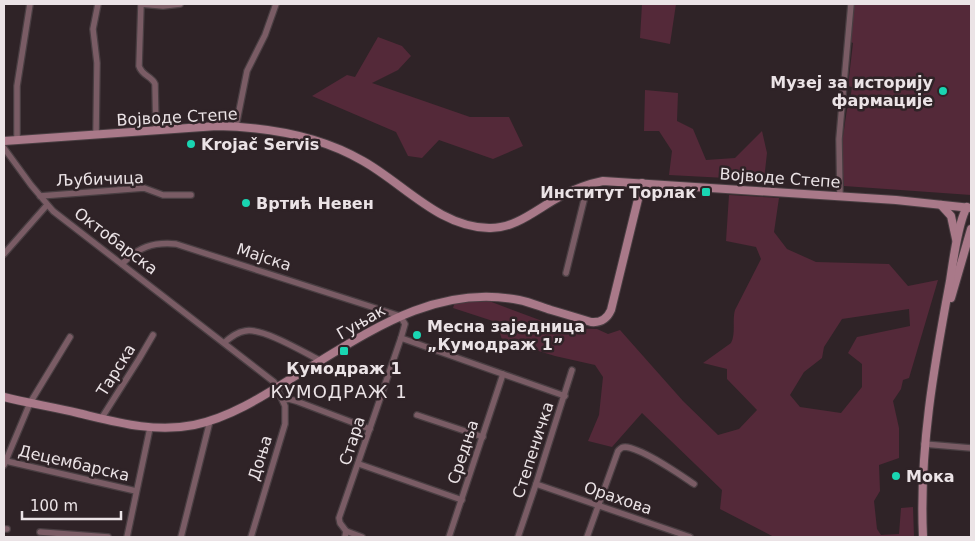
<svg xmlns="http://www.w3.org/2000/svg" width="975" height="541" font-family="'DejaVu Sans',sans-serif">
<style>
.green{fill:#542939;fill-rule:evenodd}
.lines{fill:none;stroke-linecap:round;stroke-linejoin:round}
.street-casing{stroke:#493e42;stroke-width:8}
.secondary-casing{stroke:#493e42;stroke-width:10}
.street{stroke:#7a5c65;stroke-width:5.5}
.secondary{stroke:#a97989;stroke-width:8}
.poi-dot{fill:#19d5b2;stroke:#2f2327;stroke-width:2}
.labels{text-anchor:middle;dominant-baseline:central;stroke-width:5;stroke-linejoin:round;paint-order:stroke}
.poi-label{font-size:16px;font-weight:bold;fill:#ebe3e6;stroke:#2f2327;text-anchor:start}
.street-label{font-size:16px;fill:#ebe3e6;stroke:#2f2327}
.neighbourhood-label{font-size:18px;letter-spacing:1px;fill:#ebe3e6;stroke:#2f2327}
</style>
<rect width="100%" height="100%" fill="#2f2327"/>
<g class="green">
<polygon points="642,4 676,4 670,44 640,38"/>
<polygon points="853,4 971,4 971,195 844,186 841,150 847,109 849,107 852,87 848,86 853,43 849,41"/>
<polygon points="378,37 402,46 411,56 398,70 372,83 470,117 509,117 523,146 493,159 439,140 422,158 408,156 396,132 312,96 347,75 355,77"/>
<polygon points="645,90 678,93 677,121 693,129 706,160 735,158 762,131 767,153 764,180 669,175 672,151 659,131 644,131"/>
<path d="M729 195 779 198 774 232 787 249 816 262 889 264 908 286 938 280 909 378 903 380 901 389 893 401 899 428V458L879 465 880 491 874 501 877 529 881 535 899 534 901 508 913 507 914 537H774L720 509 722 490 642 413 612 447 588 441 599 415 603 377 595 365 555 356 502 340 500 333 502 324 453 308 455 302 489 301 561 328 597 329 608 334 620 330 683 401 718 435 739 429 757 410 727 379V369L703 363 731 343C736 333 732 321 735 310L761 259 756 247 726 241ZM909 309 910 326 857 337 848 353 862 364V387L841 413 800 407 790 395 804 372 822 358 824 347 842 319Z"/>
</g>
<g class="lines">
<defs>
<g id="street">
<path d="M141 4 139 66C142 76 152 76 155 84L156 130"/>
<polyline points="141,4 163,6 180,4"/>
<polyline points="236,126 247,71 265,35 276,4"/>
<polyline points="96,135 97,63 93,29 98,4"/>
<polyline points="17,140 17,86 30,4"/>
<polyline points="4,148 31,185 53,211 274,382 285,406 285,424 251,537"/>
<polyline points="40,196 144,188 163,195 191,195"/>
<polyline points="840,196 839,139 851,4"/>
<polyline points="4,254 47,205"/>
<path d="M122 264C138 247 153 242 176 244L400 316 405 324 401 338 339 518 340 523 346 531 345 537"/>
<polyline points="566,273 588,184"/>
<polyline points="401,338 565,396"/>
<path d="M225 342C231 337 237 332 245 331 262 327 305 353 321 361"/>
<polyline points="284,400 289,399 296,401 370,429"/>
<polyline points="417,415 483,437"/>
<polyline points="101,419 139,359 153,335"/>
<polyline points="924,444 971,448"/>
<polyline points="6,461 136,491"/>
<polyline points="359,464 462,500"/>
<polyline points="4,465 30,403 70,337"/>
<polyline points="536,484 690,537"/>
<polyline points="4,529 7,529"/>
<polyline points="346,531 362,537"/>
<polyline points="40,532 108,537"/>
<polyline points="127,537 150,428"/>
<polyline points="181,537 210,421"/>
<polyline points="449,537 503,374"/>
<polyline points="518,537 536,484 572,370"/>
<path d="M587 537 618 451C621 448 621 447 625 447 642 448 679 474 694 484"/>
</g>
<g id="secondary">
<path d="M4 141 217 126C266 127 320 136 363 161 404 184 439 227 489 228 516 229 538 208 561 196 575 189 588 184 603 181L896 200 971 208"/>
<polyline points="941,205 951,216 956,239"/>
<polyline points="951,298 971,229"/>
<path d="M4 397C28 403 53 407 78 413 116 422 154 433 194 425 229 418 262 397 292 378 363 336 432 283 519 300 530 302 541 307 551 310 565 314 578 318 591 322 601 323 607 319 611 310L642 183"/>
<path d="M923 537C919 450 934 366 950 281 953 262 958 222 967 207"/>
</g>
</defs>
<use href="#street" class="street-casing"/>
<use href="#secondary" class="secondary-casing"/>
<use href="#street" class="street"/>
<use href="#secondary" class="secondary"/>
</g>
<g class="poi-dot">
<circle cx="943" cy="91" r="5"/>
<circle cx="191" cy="144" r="5"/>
<rect x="701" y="187" width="10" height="10" rx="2.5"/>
<circle cx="246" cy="203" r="5"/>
<circle cx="417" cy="335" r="5"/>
<rect x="339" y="346" width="10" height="10" rx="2.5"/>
<circle cx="896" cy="476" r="5"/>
</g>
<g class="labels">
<g class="poi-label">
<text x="933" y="82" text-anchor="end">Музеј за историју<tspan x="933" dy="18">фармације</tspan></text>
<text x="201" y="144">Krojač Servis</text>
<text x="696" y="192" text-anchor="end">Институт Торлак</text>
<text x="256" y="203">Вртић Невен</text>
<text x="427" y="326">Месна заједница<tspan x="427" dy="18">„Кумодраж 1”</tspan></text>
<text x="344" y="368" text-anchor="middle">Кумодраж 1</text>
<text x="906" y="476">Мока</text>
</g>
<g class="street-label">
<text transform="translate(177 117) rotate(-3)">Војводе Степе</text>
<text transform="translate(780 178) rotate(4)">Војводе Степе</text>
<text transform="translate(100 179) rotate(-2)">Љубичица</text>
<text transform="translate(116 241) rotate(37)">Октобарска</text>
<text transform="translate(264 257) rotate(18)">Мајска</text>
<text transform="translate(361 322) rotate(-30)">Гуњак</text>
<text transform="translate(116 370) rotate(-58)">Тарска</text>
<text transform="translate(352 441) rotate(-72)">Стара</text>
<text transform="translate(533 450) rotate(-72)">Степеничка</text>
<text transform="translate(463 452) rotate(-72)">Средња</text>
<text transform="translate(260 458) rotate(-73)">Доња</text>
<text transform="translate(74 463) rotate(13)">Децембарска</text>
<text transform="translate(618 498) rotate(19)">Орахова</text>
</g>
<g class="neighbourhood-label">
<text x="339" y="391">КУМОДРАЖ 1</text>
</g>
</g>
<rect width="975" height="541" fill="none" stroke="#ebe3e6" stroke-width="10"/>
<path d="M22 511v8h99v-8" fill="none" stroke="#ebe3e6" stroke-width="2.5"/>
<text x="30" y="511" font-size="15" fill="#ebe3e6" stroke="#2f2327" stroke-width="4" paint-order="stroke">100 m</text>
</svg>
